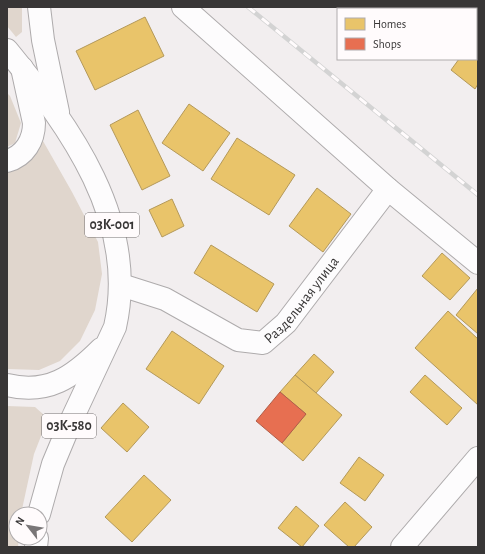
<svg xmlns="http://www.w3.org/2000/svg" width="485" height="554" font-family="'Alegreya Sans',sans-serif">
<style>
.green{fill:#e0d6cd}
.homes{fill:#e9c46a;stroke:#b4995a}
.shops{fill:#e76f51;stroke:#b25e49}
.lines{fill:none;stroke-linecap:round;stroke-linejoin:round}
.minor-casing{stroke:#aeabac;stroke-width:24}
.major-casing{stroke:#aeabac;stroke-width:24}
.minor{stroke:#fdfcfd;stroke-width:22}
.major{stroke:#fdfcfd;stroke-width:22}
.rail-casing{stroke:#d3d3d3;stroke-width:4.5}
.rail{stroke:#fffbfc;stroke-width:3;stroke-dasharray:9;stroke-linecap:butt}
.labels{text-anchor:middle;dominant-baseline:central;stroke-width:4;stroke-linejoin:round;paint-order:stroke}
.shield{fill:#fffbfc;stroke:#747171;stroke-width:1}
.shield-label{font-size:14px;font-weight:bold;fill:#383636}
.street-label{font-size:15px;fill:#383636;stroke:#fffbfc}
</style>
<rect width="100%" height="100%" fill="#f2eeef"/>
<g class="green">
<polygon points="7,7 22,7 22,32 16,37 7,26"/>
<polygon points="7,93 10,96 21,123 15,143 7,147"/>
<polygon points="43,141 72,192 98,242 102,274 95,310 80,341 60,361 39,370 7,369 7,169 25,159"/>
<polygon points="7,406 35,407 44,415 45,426 34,454 21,514 16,514 16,538 19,538 18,547 7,547"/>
</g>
<g class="homes">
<polygon points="145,17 164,56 95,90 76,51"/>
<polygon points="476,47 478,49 478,84 475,89 451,70 459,59 476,59"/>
<polygon points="189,104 230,133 203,171 162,143"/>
<polygon points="138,110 170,176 142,190 110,125"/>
<polygon points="237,138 295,175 269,215 211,179"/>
<polygon points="317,188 351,214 323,252 289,226"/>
<polygon points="172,199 184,226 162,237 149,210"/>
<polygon points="211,245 274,284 257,312 194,273"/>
<polygon points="442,253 470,278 450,300 422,276"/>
<polygon points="478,288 478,334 456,315"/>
<polygon points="448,311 478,339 478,405 415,348"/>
<polygon points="172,331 224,366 199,404 146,369"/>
<polygon points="314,354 334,372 316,393 295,375"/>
<polygon points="295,375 342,415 303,461 282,443 306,414 280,392"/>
<polygon points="425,375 462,408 447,425 410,392"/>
<polygon points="123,403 149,427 127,452 101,428"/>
<polygon points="359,457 384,475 365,501 340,483"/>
<polygon points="144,475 171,500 132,542 105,517"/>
<polygon points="345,502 372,527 354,547 349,547 324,525"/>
<polygon points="296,506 319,526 302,547 278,528"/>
</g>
<polygon class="shops" points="280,392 306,414 282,443 256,421"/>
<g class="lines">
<defs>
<g id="minor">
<polyline points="183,7 388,189 478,263"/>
<path d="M7 161C25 156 34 140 34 123L22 68"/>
<path id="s1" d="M121 285 165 299 238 340 263 343 286 323 388 189"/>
<polyline points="402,547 478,458"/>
</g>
<g id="major">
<polyline points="39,7 43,40 58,112"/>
<path d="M7 50C70 127 139 221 115 327L71 421 53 464 39 514"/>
<path d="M7 385C48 395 73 377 101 349"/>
<polyline points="36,547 37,538"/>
</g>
</defs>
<use href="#minor" class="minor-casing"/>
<use href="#major" class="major-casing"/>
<use href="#minor" class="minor"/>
<use href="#major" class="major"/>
<defs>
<polyline id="rail" points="248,7 478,195"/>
</defs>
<use href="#rail" class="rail-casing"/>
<use href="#rail" class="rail"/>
</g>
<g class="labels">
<g class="shield">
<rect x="85" y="213" width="54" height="24" rx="3"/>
<rect x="42" y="414" width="54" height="24" rx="3"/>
</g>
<g class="shield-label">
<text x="112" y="225">03К-001</text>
<text x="69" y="426">03К-580</text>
</g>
<g class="street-label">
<text stroke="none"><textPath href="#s1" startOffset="213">Раздельная улица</textPath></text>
</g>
</g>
<rect width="485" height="554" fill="none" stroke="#383636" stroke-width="16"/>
<rect x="337" y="8" width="140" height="52" fill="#fffbfc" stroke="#afacad"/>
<rect x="345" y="18" width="20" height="12" fill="#e9c46a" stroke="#afacad"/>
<text x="373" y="28" font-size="12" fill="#383636">Homes</text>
<rect x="345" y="38" width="20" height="12" fill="#e76f51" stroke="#afacad"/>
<text x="373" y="48" font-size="12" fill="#383636">Shops</text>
<g transform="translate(28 526) rotate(301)"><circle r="19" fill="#fffbfc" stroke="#afacad"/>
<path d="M0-3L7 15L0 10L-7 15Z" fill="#797677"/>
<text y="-6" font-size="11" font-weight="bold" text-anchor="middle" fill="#383636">N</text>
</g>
</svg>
